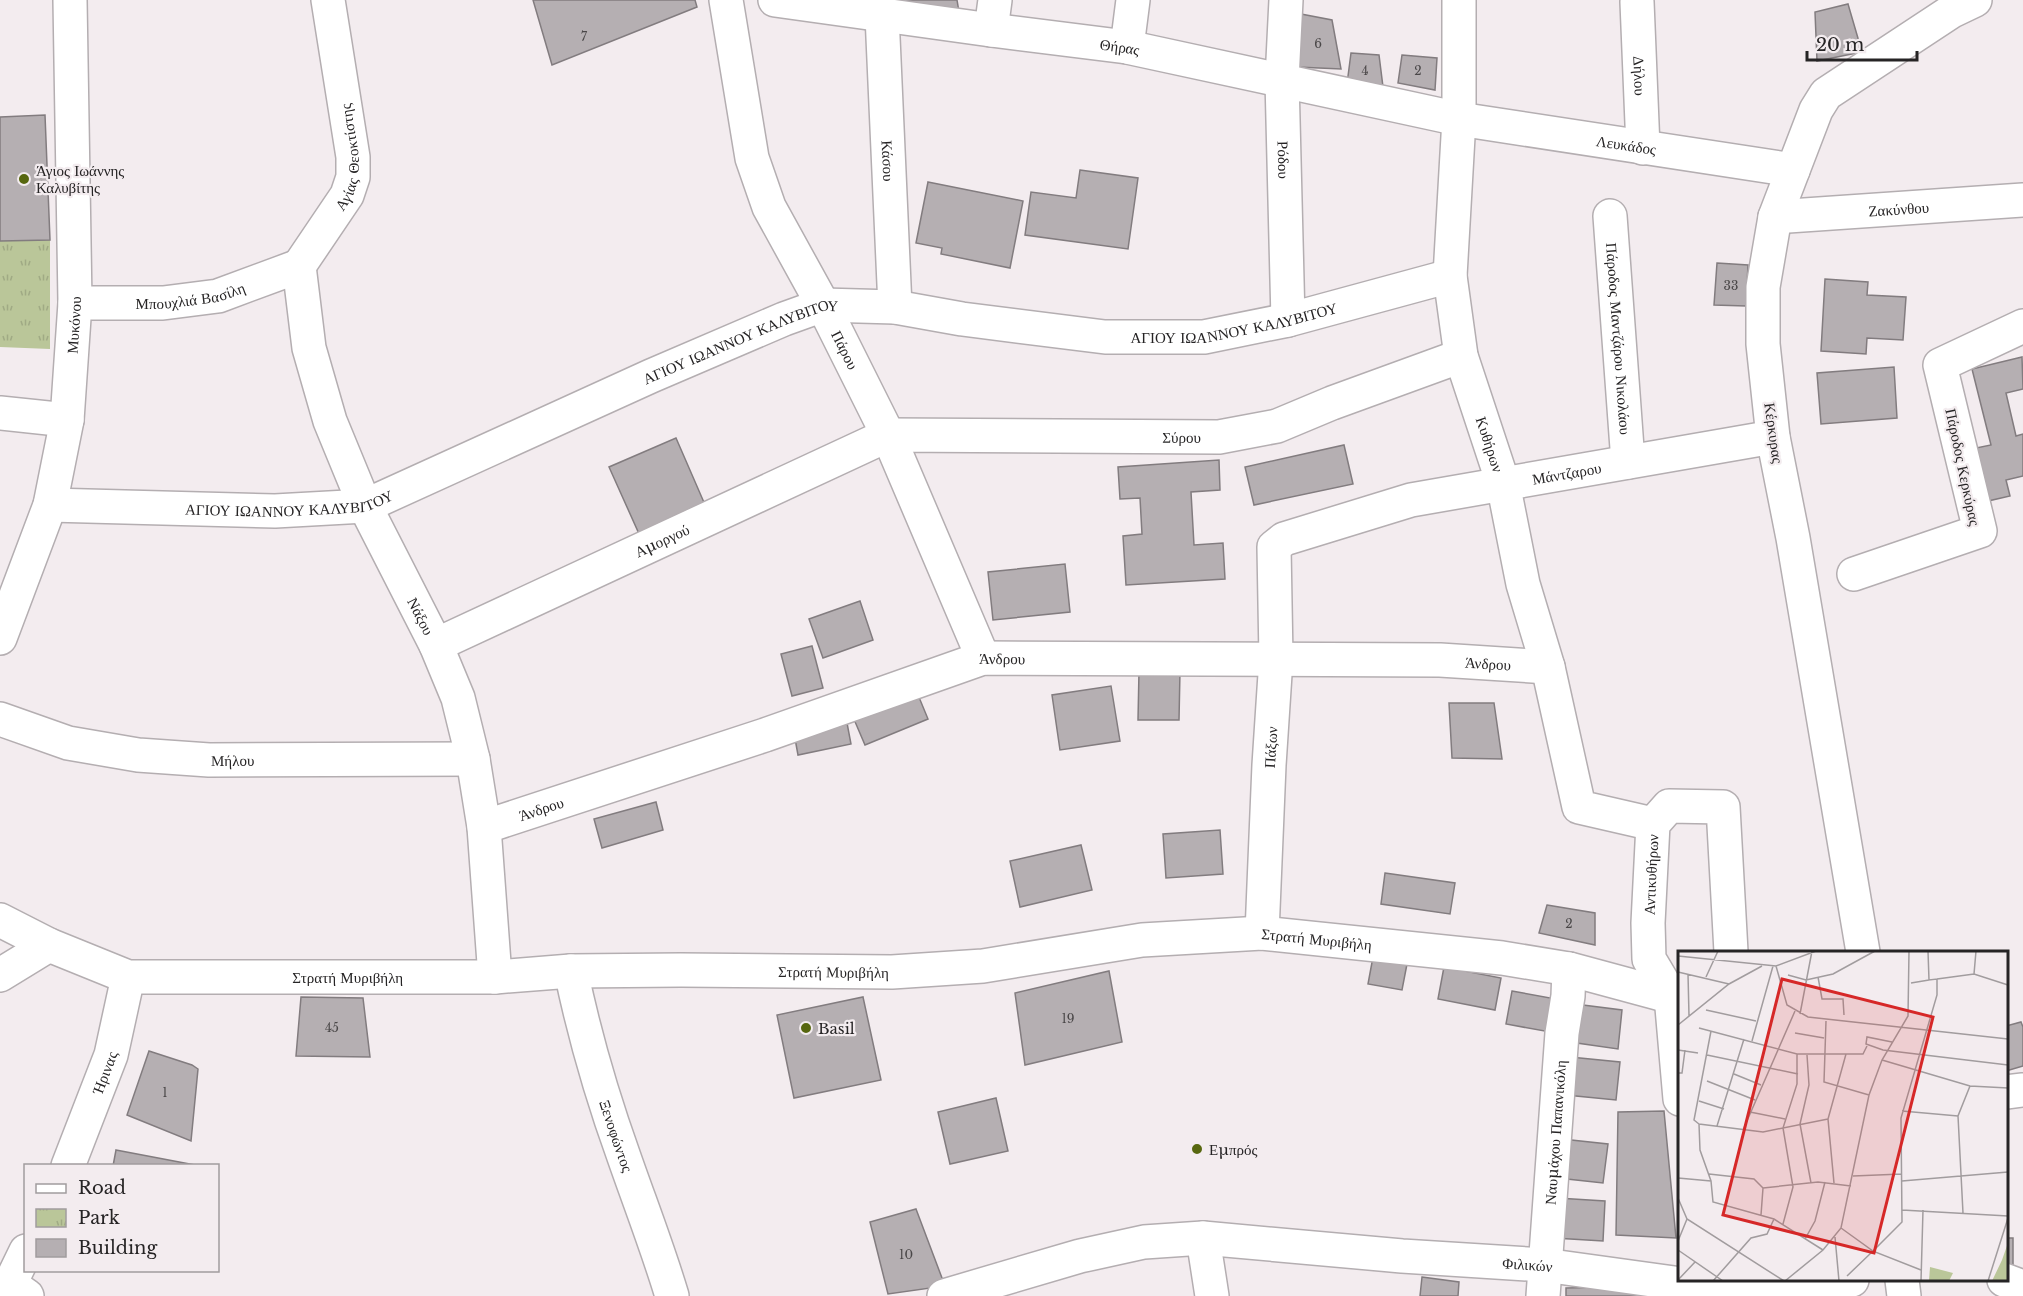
<svg xmlns="http://www.w3.org/2000/svg" width="2023" height="1296" font-family="'Libre Baskerville',serif">
<style>
.park{fill:url(#park-tufts)}
.building{fill:#b5afb2;stroke:#827c7f;stroke-width:1.5}
.lines{fill:none;stroke-linecap:round;stroke-linejoin:round}
.minor-casing{stroke:#b4aeb1;stroke-width:36}
.secondary-casing{stroke:#b4aeb1;stroke-width:36}
.minor{stroke:#fff;stroke-width:33}
.secondary{stroke:#fff;stroke-width:33}
.poi-dot{fill:#57670f;stroke:#f3ecef;stroke-width:2}
.labels{text-anchor:middle;dominant-baseline:central;stroke-width:4.5;stroke-linejoin:round;paint-order:stroke}
.number-label{font-size:12px;fill:#4a4748}
.street-label{font-size:15px;fill:#262425;stroke:#f3ecef}
.poi-label{font-size:15px;fill:#262425;stroke:#f3ecef;text-anchor:start}
.inset-road{fill:none;stroke:#a19c9e;stroke-width:1.5}
.view{fill:#d62828;fill-opacity:0.15;stroke:#d62828;stroke-width:3}
.inset-edge{fill:none;stroke:#262425;stroke-width:3}
</style>
<defs>
<pattern id="park-tufts" width="24" height="20" patternUnits="userSpaceOnUse" patternTransform="scale(1.5)"><rect width="24" height="20" fill="#bac699"/><path d="M3 7l-1-3M5 7V3M7 7l1-3M15 17l-1-3M17 17v-4M19 17l1-3" fill="none" stroke="#a0aa84"/></pattern>
</defs>
<rect width="100%" height="100%" fill="#f3ecef"/>
<polygon class="park" points="50,240 50,349 0,347 0,241"/>
<g class="building">
<polygon points="533,0 695,0 697,7 552,65"/>
<polygon points="894,0 957,0 959,12"/>
<polygon points="1848,4 1862,52 1817,61 1815,12"/>
<polygon points="1301,14 1332,20 1341,69 1297,67"/>
<polygon points="1351,53 1379,55 1383,87 1347,84"/>
<polygon points="1402,55 1437,58 1435,90 1398,83"/>
<polygon points="45,115 50,240 0,241 0,117"/>
<polygon points="1080,170 1138,178 1128,249 1025,235 1031,192 1076,198"/>
<polygon points="928,182 1023,201 1010,268 941,254 942,248 916,243"/>
<polygon points="1717,263 1748,265 1746,306 1714,305"/>
<polygon points="1825,279 1868,282 1867,295 1906,297 1903,340 1867,338 1866,354 1821,351"/>
<polygon points="2022,357 2023,389 2006,393 2016,436 2023,434 2023,476 2006,480 2010,496 1988,501 1976,448 1991,445 1972,369"/>
<polygon points="1894,367 1897,418 1821,424 1817,373"/>
<polygon points="676,438 706,507 640,536 609,467"/>
<polygon points="1344,445 1353,484 1254,505 1245,467"/>
<polygon points="1219,460 1220,490 1191,492 1194,545 1223,543 1225,579 1126,585 1123,536 1142,534 1140,498 1120,499 1118,467"/>
<polygon points="1065,564 1070,612 993,620 988,572"/>
<polygon points="860,601 873,640 823,658 809,619"/>
<polygon points="812,646 823,688 792,696 781,654"/>
<polygon points="1139,671 1180,671 1179,720 1138,720"/>
<polygon points="1111,686 1120,741 1060,750 1052,695"/>
<polygon points="916,690 928,719 865,745 853,717"/>
<polygon points="1449,703 1494,703 1502,759 1452,758"/>
<polygon points="847,723 851,744 798,755 794,733"/>
<polygon points="656,802 663,830 602,848 594,819"/>
<polygon points="1220,830 1223,874 1166,878 1163,834"/>
<polygon points="1081,845 1092,890 1020,907 1010,861"/>
<polygon points="1385,873 1455,883 1450,914 1381,904"/>
<polygon points="1547,905 1595,913 1595,945 1539,933"/>
<polygon points="1373,957 1407,964 1402,990 1368,984"/>
<polygon points="1444,967 1501,978 1495,1010 1438,999"/>
<polygon points="1109,971 1122,1042 1025,1065 1015,993"/>
<polygon points="1512,991 1556,999 1550,1032 1506,1024"/>
<polygon points="301,997 363,998 370,1057 296,1056"/>
<polygon points="863,997 881,1080 794,1098 777,1015"/>
<polygon points="1575,1004 1622,1010 1618,1049 1570,1042"/>
<polygon points="2021,1022 2023,1027 2023,1066 2006,1071 2006,1026"/>
<polygon points="149,1051 192,1065 198,1069 191,1141 127,1115"/>
<polygon points="1570,1057 1620,1062 1616,1100 1566,1095"/>
<polygon points="996,1098 1008,1151 950,1164 938,1112"/>
<polygon points="1664,1111 1676,1238 1616,1235 1618,1112"/>
<polygon points="1562,1139 1608,1144 1603,1183 1558,1178"/>
<polygon points="116,1150 195,1165 113,1166"/>
<polygon points="1557,1198 1605,1201 1603,1241 1554,1238"/>
<polygon points="916,1209 945,1286 888,1294 870,1222"/>
<rect x="2006" y="1238" width="7" height="27"/>
<polygon points="1422,1277 1459,1282 1458,1296 1420,1296"/>
<polygon points="1666,1286 1667,1296 1566,1296 1566,1288"/>
</g>
<g class="lines">
<defs>
<g id="minor">
<path id="s1" d="M726 0 752 158 769 207 823 305 888 435 983 658"/>
<path id="s2" d="M775 0 991 30 1127 47 1459 119 1793 170"/>
<path id="s3" d="M1286 0 1282 80 1288 320"/>
<path id="s4" d="M1459 0V119L1450 276 1461 356 1503 483 1523 584 1548 667 1579 807 1653 824"/>
<path id="s5" d="M1637 2 1643 148"/>
<path id="s6" d="M882 15 895 307"/>
<polyline points="991,30 995,0"/>
<polyline points="1127,47 1133,0"/>
<path id="s7" d="M1610 216 1628 462"/>
<path id="s8" d="M1775 217 2023 200"/>
<path id="s9" d="M299 266 309 348 330 421 365 506 436 645 458 698 473 759 484 827 495 977"/>
<path id="s10" d="M299 266 347 195 353 177V157L328 0"/>
<path id="s11" d="M75 303H163L218 296 299 266"/>
<polyline points="0,413 67,420"/>
<path id="s12" d="M50 505 275 511 365 506 651 376 784 319 823 305 895 307 962 319 1105 337H1204L1288 320 1450 276"/>
<polyline points="1854,574 1980,531 1940,365 2023,326"/>
<path id="s13" d="M0 638 50 505 67 420 75 303 70 0"/>
<path id="s14" d="M436 645 888 435 1219 437 1277 426 1332 403 1461 356"/>
<path id="s15" d="M0 719 68 743 138 755 209 760 473 759"/>
<path id="s16" d="M484 827 765 735 983 658 1440 660 1548 667"/>
<path id="s17" d="M1262 933 1269 765 1276 659 1274 547 1284 539 1411 500 1773 437"/>
<polyline points="1863,952 1793,538 1773,437 1763,344 1763,287 1775,217 1816,110 1826,94 1952,11 1975,0"/>
<path id="s18" d="M571 971C584 1034 602 1096 624 1157 640 1203 658 1249 672 1296"/>
<polyline points="0,975 49,945"/>
<path id="s19" d="M1680 1099 1671 996 1649 959 1648 923 1653 824 1669 806 1723 807 1731 952"/>
<polyline points="1203,1238 1212,1296"/>
<polyline points="1902,1280 1904,1296"/>
<path id="s20" d="M1543 1296 1562 1033 1568 996 1569 969"/>
</g>
<g id="secondary">
<path id="s21" d="M0 920 49 945 128 977H495L571 971 681 970 892 972 983 966 1142 940 1262 933 1502 958 1569 969 1680 999"/>
<polyline points="2006,1092 2023,1090"/>
<path id="s22" d="M68 1166 111 1055 128 977"/>
<polyline points="26,1251 10,1284 27,1296"/>
<polyline points="2004,1280 2023,1287"/>
<path id="s23" d="M944 1296 1080 1256 1144 1242 1203 1238 1402 1256 1544 1265 1696 1286 1852 1280"/>
</g>
</defs>
<use href="#minor" class="minor-casing"/>
<use href="#secondary" class="secondary-casing"/>
<use href="#minor" class="minor"/>
<use href="#secondary" class="secondary"/>
</g>
<g class="poi-dot">
<circle cx="24" cy="179" r="6"/>
<circle cx="806" cy="1028" r="6"/>
<circle cx="1197" cy="1149" r="6"/>
</g>
<g class="labels">
<g class="number-label">
<text x="584" y="36">7</text>
<text x="1318" y="43">6</text>
<text x="1365" y="70">4</text>
<text x="1418" y="70">2</text>
<text x="1731" y="285">33</text>
<text x="1569" y="923">2</text>
<text x="1068" y="1018">19</text>
<text x="332" y="1027">45</text>
<text x="165" y="1092">1</text>
<text x="906" y="1254">10</text>
</g>
<g class="street-label">
<text stroke="none"><textPath href="#s2" startOffset="348">Θήρας</textPath></text>
<text stroke="none"><textPath href="#s5" startOffset="74">Δήλου</textPath></text>
<text stroke="none"><textPath href="#s2" startOffset="864">Λευκάδος</textPath></text>
<text stroke="none"><textPath href="#s10" startOffset="124">Αγίας Θεοκτίστης</textPath></text>
<text stroke="none"><textPath href="#s3" startOffset="160">Ρόδου</textPath></text>
<text stroke="none"><textPath href="#s6" startOffset="146">Κάσου</textPath></text>
<text stroke="none"><textPath href="#s8" startOffset="124">Ζακύνθου</textPath></text>
<text stroke="none"><textPath href="#s11" startOffset="116">Μπουχλιά Βασίλη</textPath></text>
<text stroke="none"><textPath href="#s12" startOffset="1230">ΑΓΙΟΥ ΙΩΑΝΝΟΥ ΚΑΛΥΒΙΤΟΥ</textPath></text>
<text stroke="none"><textPath href="#s13" startOffset="324">Μυκόνου</textPath></text>
<text stroke="none"><textPath href="#s7" startOffset="123">Πάροδος Μαντζάρου Νικολάου</textPath></text>
<text stroke="none"><textPath href="#s12" startOffset="726">ΑΓΙΟΥ ΙΩΑΝΝΟΥ ΚΑΛΥΒΙΤΟΥ</textPath></text>
<text stroke="none"><textPath href="#s1" startOffset="374">Πάρου</textPath></text>
<text transform="translate(1774 433) rotate(82)">Κέρκυρας</text>
<text stroke="none"><textPath href="#s14" startOffset="792">Σύρου</textPath></text>
<text stroke="none"><textPath href="#s4" startOffset="450">Κυθήρων</textPath></text>
<text transform="translate(1963 467) rotate(78)">Πάροδος Κερκύρας</text>
<text stroke="none"><textPath href="#s17" startOffset="690">Μάντζαρου</textPath></text>
<text stroke="none"><textPath href="#s12" startOffset="240">ΑΓΙΟΥ ΙΩΑΝΝΟΥ ΚΑΛΥΒΙΤΟΥ</textPath></text>
<text stroke="none"><textPath href="#s14" startOffset="249">Αμοργού</textPath></text>
<text stroke="none"><textPath href="#s9" startOffset="374">Νάξου</textPath></text>
<text stroke="none"><textPath href="#s16" startOffset="546">Άνδρου</textPath></text>
<text stroke="none"><textPath href="#s16" startOffset="1032">Άνδρου</textPath></text>
<text stroke="none"><textPath href="#s17" startOffset="186">Πάξων</textPath></text>
<text stroke="none"><textPath href="#s15" startOffset="238">Μήλου</textPath></text>
<text stroke="none"><textPath href="#s16" startOffset="60">Άνδρου</textPath></text>
<text stroke="none"><textPath href="#s19" startOffset="231">Αντικυθήρων</textPath></text>
<text stroke="none"><textPath href="#s21" startOffset="1332">Στρατή Μυριβήλη</textPath></text>
<text stroke="none"><textPath href="#s21" startOffset="846">Στρατή Μυριβήλη</textPath></text>
<text stroke="none"><textPath href="#s21" startOffset="360">Στρατή Μυριβήλη</textPath></text>
<text stroke="none"><textPath href="#s22" startOffset="100">Ήρινας</textPath></text>
<text stroke="none"><textPath href="#s20" startOffset="164">Ναυμάχου Παπανικόλη</textPath></text>
<text stroke="none"><textPath href="#s18" startOffset="171">Ξενοφώντος</textPath></text>
<text stroke="none"><textPath href="#s23" startOffset="592">Φιλικών</textPath></text>
</g>
<g class="poi-label">
<text x="36" y="170">Άγιος Ιωάννης<tspan x="36" dy="17">Καλυβίτης</tspan></text>
<text x="818" y="1028">Basil</text>
<text x="1209" y="1149">Εμπρός</text>
</g>
</g>
<g transform="translate(1678 951)">
<rect width="330" height="330" fill="#f3ecef"/>
<path d="M252 316 275 322 271 330H251Z" fill="#bac699"/>
<path d="M330 292V330H314L324 309Z" fill="#bac699"/>
<path class="inset-road" d="M0 5 98 15 138 0M98 15 109 54 130 66 330 88M0 21 51 33M10 23 11 65M296 23 298 0M110 24 128 29 155 23 197 0M28 26 40 0M140 26 144 48H165L166 64M259 28 296 23 330 34M233 32 251 29M28 59 78 70M122 63 134 0M148 70 146 131 191 144M0 74 51 33 84 15M21 77 119 103H185L189 95M33 80 16 169 21 173 22 199 33 230 35 251 96 268 145 299M117 82 146 87M74 90 95 15M214 91 189 86 188 93 205 99 330 114M0 99 20 102M29 104 120 123M129 104 131 134 122 173 133 232M204 109 292 135 330 137M0 122H4L7 99M56 123 83 134M29 130 77 149M21 150 46 158M224 160 280 165M72 161 107 168M21 173 85 181 150 168M39 175 66 88M65 179 117 60M31 223 76 228 85 237M175 225 224 223M0 227 33 230M224 230 330 221M156 232 150 168 168 103M85 237 140 231 173 235M0 247 9 268 106 330M224 259 330 265M285 262 280 165 292 135M83 264 85 237M105 273 115 236 105 177 119 133V103M163 277 195 300 224 271 223 167 259 44V28L251 29 250 0M157 286 161 330M127 288 137 270 147 231M0 290 9 268M0 299 45 330M169 325 195 300 243 319M0 329 17 311M35 330 73 287 89 283 96 268M107 330 145 299 163 277 191 144 204 109 230 65 231 0M243 330 245 259M310 330 330 267"/>
<path class="view" d="M104 28 255 66 196 302 45 264Z"/>
<rect width="330" height="330" class="inset-edge"/>
</g>
<rect x="24" y="1164" width="195" height="108" fill="#f3ecef" stroke="#a19c9e" stroke-width="1.5"/>
<rect x="36" y="1184" width="30" height="9" fill="#ffffff" stroke="#a19c9e" stroke-width="1.5"/>
<text x="78" y="1194" font-size="18" fill="#262425">Road</text>
<rect x="36" y="1209" width="30" height="18" fill="url(#park-tufts)" stroke="#a19c9e" stroke-width="1.5"/>
<text x="78" y="1224" font-size="18" fill="#262425">Park</text>
<rect x="36" y="1239" width="30" height="18" fill="#b5afb2" stroke="#a19c9e" stroke-width="1.5"/>
<text x="78" y="1254" font-size="18" fill="#262425">Building</text>
<path d="M1807 51v9h110v-9" fill="none" stroke="#262425" stroke-width="3"/>
<text x="1816" y="51" font-size="18" fill="#262425" stroke="#f3ecef" stroke-width="4.5" paint-order="stroke">20 m</text>
</svg>
